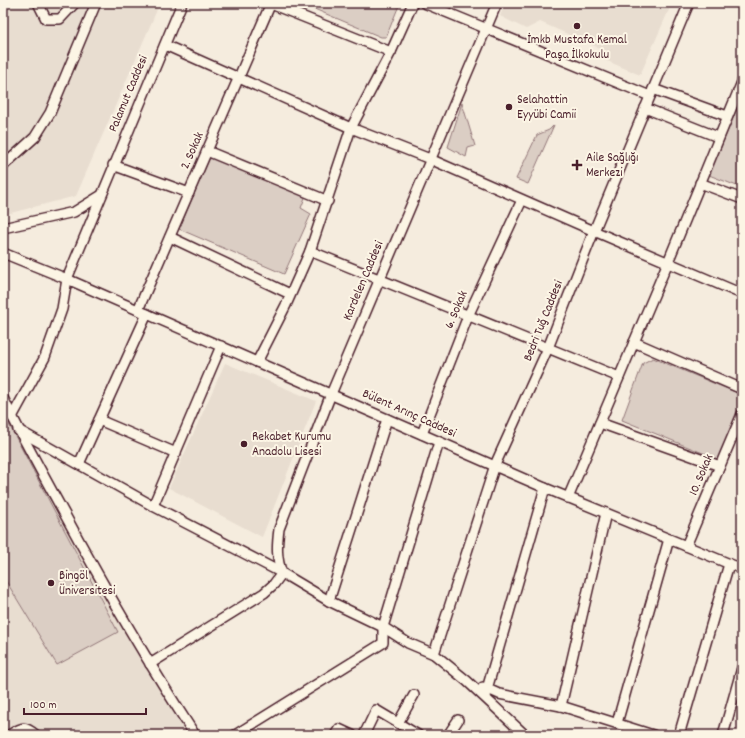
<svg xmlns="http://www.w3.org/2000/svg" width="745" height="738" font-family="Dekko,sans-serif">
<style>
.built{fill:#e8ddd0}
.green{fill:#dbcec4;stroke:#927678}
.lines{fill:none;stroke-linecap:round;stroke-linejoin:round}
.minor-casing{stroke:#4a1f2b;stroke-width:12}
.minor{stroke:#fcf5e5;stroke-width:9}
.poi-dot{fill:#4a1f2b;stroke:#fcf5e5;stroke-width:1.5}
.labels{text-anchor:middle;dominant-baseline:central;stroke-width:4;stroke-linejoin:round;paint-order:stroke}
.poi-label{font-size:13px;fill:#4a1f2b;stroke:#fcf5e5;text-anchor:start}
.street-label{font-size:13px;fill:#4a1f2b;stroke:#fcf5e5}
</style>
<rect width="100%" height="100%" fill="#f5ecde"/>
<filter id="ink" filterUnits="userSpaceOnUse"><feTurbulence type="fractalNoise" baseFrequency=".025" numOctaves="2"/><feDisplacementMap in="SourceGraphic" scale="8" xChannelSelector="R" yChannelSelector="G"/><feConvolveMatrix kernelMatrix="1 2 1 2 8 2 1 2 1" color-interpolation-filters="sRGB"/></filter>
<g filter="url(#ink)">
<g class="built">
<polygon points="3,3 160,3 76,196 3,215"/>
<polygon points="505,3 672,3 640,75 605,60 606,55 597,47 540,22 526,29 500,16"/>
<polygon points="225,363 316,401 262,537 169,488"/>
<polygon points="3,407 57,512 187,735 3,735"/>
</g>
<g class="green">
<polygon points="300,3 400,3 386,37 381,37"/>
<polygon points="742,97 742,188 709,175"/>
<polygon points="462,103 475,146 468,148 466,157 448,147"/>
<polygon points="554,125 528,184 516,179 537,135 549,130"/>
<polygon points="213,157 306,195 301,208 311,214 284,274 179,229 209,159"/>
<polygon points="653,358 742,395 742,404 720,460 622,420 643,363"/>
<polygon points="3,413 118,632 57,665 3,576"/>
</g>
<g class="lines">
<defs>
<g id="minor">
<polyline points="38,3 46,19 60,19 75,3"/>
<polyline points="424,3 650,96"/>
<polyline points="271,4 391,52"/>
<polyline points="165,45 351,128 430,159 594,231 742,294"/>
<polyline points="653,89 727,116"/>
<polyline points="645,108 718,137"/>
<polyline points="207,151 328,201"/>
<polyline points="113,165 189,193"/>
<polyline points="3,166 35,137 50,113 96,3"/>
<polyline points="700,183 742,199"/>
<polyline points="3,228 74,212 100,196"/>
<polyline points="170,237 290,294"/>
<polyline points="310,251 619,377"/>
<polyline points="3,253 67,279 545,488 742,569"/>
<polyline points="138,310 271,3"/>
<polyline points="634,342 742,389"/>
<polyline points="257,362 286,305 310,251 351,128 391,52 413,3"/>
<path d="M3 398C22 437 43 475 64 513 105 589 148 663 195 735"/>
<polyline points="12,417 45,357 62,309 67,279 182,3"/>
<polyline points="99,420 176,453"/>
<polyline points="600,423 720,466"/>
<polyline points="18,430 153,506 282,573 329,601 383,627 408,643 434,654 467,681 525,735"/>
<polyline points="422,434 468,316 522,200"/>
<polyline points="79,464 147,314"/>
<polyline points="568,498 668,262 742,82"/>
<polyline points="153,506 221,346"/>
<polyline points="686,546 742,414"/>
<polyline points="329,601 387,419"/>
<polyline points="434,654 495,465 548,348 594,231 689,3"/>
<path d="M150 664 264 593 274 584 282 573C276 558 277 545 279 529L331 394 497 3"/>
<polyline points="483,687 499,694 561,706 653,735"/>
<polyline points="486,698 487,689 545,488"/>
<polyline points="561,706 606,513"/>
<polyline points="398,723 414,695"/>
<polyline points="617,723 669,539"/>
<path d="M9 735C22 727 24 725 36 735"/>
<polyline points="235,735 383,643 383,627 439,442"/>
<polyline points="335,735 339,729 352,735"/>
<polyline points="364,735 376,710 418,735"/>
<polyline points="448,735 458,720"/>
<polyline points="679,735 729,564"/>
<polyline points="723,735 742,668"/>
</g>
</defs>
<use href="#minor" class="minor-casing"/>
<use href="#minor" class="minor"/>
</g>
</g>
<g class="poi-dot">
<circle cx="577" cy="26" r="4"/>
<circle cx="509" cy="107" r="4"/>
<path d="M575 159h4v4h4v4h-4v4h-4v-4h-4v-4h4z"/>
<circle cx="244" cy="444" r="4"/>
<circle cx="51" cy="583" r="4"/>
</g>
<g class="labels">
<g class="poi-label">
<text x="577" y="40" text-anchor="middle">İmkb Mustafa Kemal<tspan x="577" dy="15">Paşa İlkokulu</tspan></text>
<text x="517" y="100">Selahattin<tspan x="517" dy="15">Eyyübi Camii</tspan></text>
<text x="586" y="158">Aile Sağlığı<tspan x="586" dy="15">Merkezi</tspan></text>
<text x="252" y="437">Rekabet Kurumu<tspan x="252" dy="15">Anadolu Lisesi</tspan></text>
<text x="59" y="576">Bingöl<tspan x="59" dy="15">Üniversitesi</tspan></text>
</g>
<g class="street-label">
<text transform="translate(129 94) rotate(-67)">Palamut Caddesi</text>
<text transform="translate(193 151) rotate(-66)">2. Sokak</text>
<text transform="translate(364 281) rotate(-67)">Kardelen Caddesi</text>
<text transform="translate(457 310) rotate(-67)">6. Sokak</text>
<text transform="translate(544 321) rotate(-68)">Bedri Tuğ Caddesi</text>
<text transform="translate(409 414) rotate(24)">Bülent Arınç Caddesi</text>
<text transform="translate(702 475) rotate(-67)">10. Sokak</text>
</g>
</g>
<rect width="745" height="738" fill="none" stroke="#fcf5e5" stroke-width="16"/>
<rect x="8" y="8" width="729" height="722" fill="none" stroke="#4a1f2b" stroke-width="1.5" filter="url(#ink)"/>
<path d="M24 708v6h122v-6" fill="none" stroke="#4a1f2b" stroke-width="2"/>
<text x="30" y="708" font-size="12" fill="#4a1f2b" stroke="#fcf5e5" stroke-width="3" paint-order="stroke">100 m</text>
</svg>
